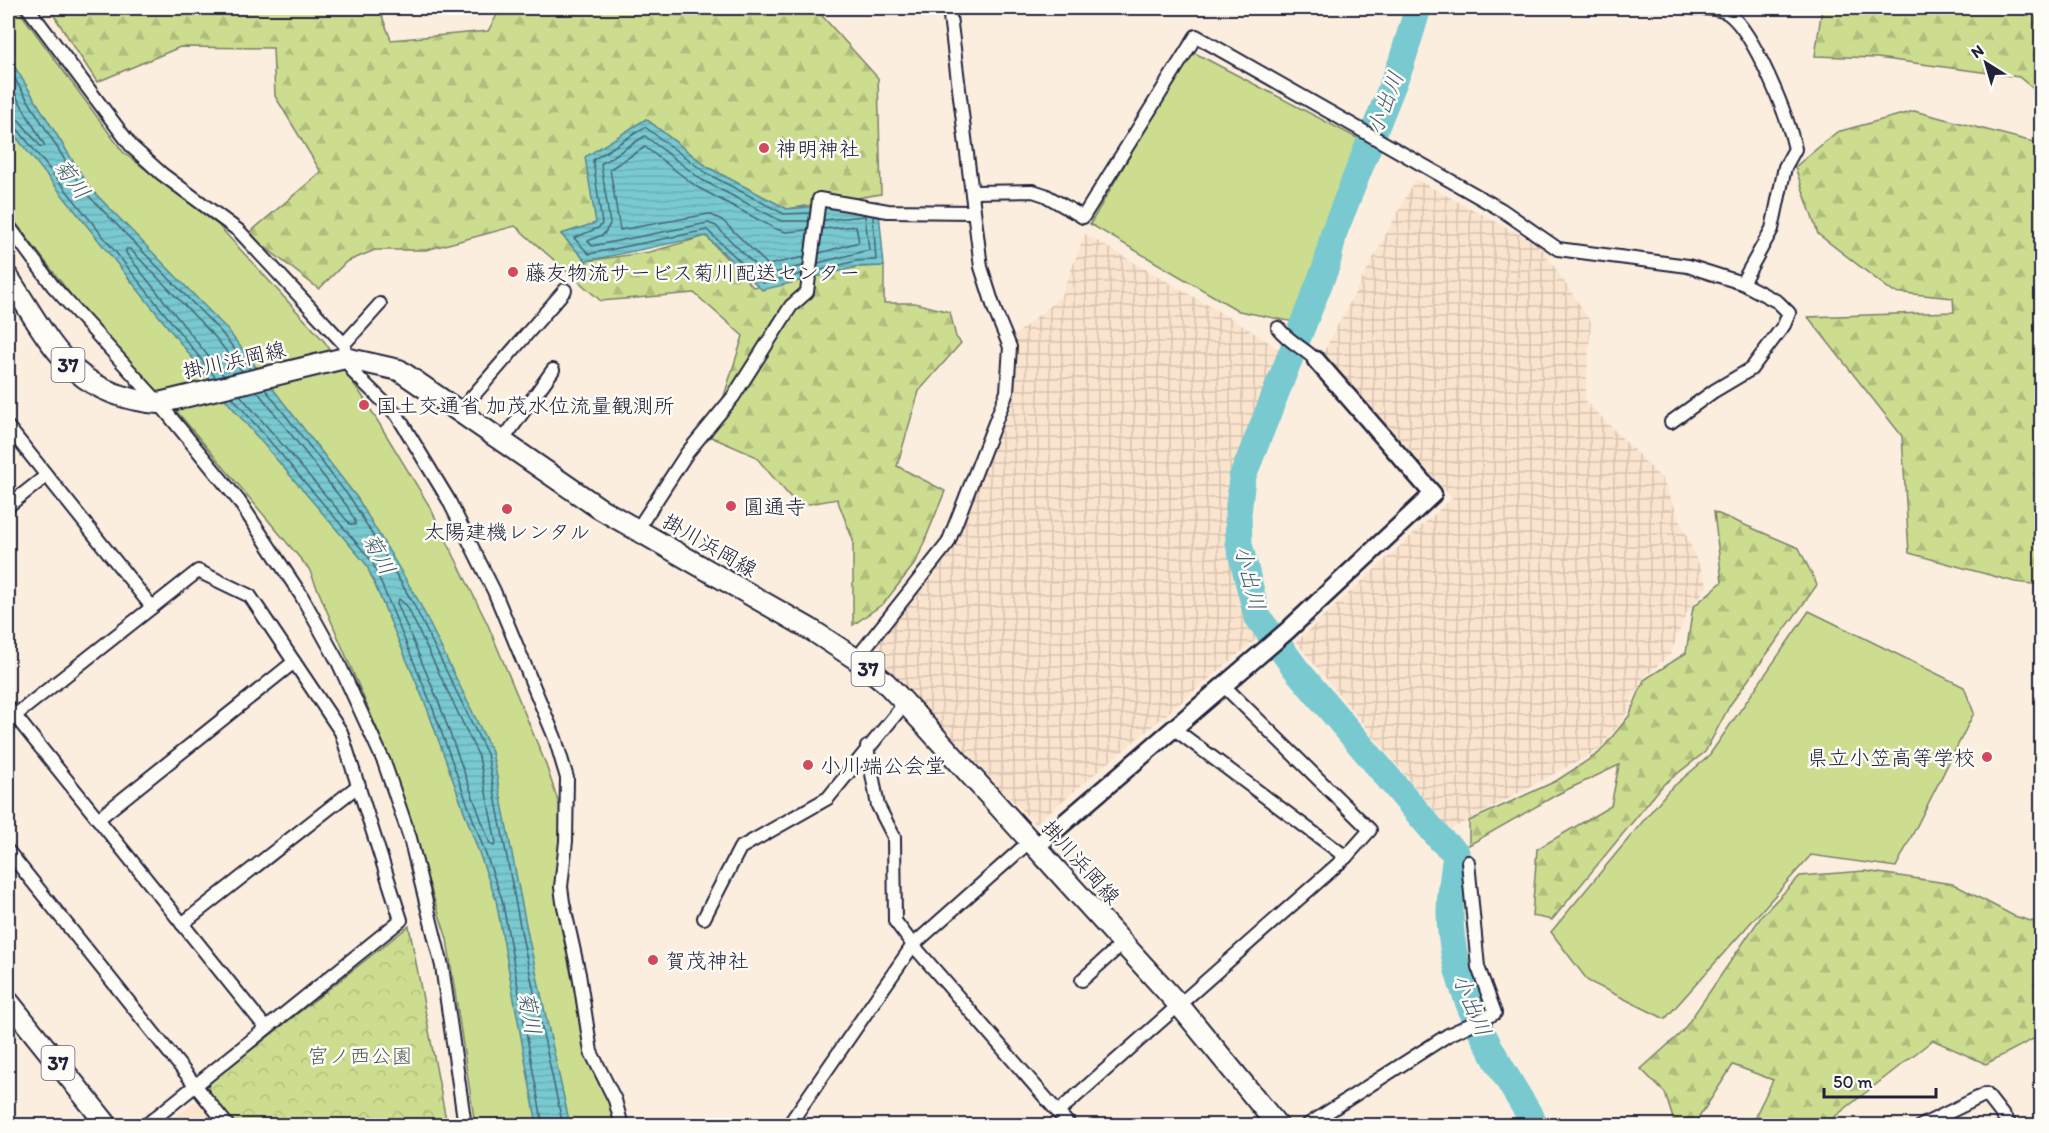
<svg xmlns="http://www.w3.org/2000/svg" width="2049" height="1133" font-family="Itim,'Klee One',sans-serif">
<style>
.built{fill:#fbe4ce}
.industrial{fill:url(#industrial-grid)}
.green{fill:#cddd90;stroke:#788066;stroke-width:1.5}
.forest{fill:url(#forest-firs);stroke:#788066;stroke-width:1.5}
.park{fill:url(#park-crowns);stroke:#788066;stroke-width:1.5}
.water{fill:url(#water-rules);stroke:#568794;stroke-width:1.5}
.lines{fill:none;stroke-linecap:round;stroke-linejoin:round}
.shore{stroke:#456577;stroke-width:1.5}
.river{stroke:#79cad0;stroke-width:27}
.minor-casing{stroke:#22223b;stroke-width:16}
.tertiary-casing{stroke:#22223b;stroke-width:21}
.primary-casing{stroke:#22223b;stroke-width:24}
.minor{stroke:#fdfcf7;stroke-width:12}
.tertiary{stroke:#fdfcf7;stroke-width:16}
.primary{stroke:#fdfcf7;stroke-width:20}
.poi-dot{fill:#d1495b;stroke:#fdfcf7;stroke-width:2}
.labels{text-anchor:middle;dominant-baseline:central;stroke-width:5;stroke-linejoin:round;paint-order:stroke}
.shield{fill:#fdfcf7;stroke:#646373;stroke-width:1.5}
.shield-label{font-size:20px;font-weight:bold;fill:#22223b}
.poi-label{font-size:21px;fill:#22223b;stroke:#fdfcf7;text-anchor:start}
.street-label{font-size:21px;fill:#22223b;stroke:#fdfcf7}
.park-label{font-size:21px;fill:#555a54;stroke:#fdfcf7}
.water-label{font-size:22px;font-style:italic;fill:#405d6f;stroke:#fdfcf7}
</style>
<defs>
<pattern id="industrial-grid" width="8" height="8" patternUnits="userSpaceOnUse" patternTransform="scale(1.5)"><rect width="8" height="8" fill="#fbe4ce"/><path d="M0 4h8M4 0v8" fill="none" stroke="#d7c3b2"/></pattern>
<pattern id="forest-firs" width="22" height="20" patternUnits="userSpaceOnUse" patternTransform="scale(1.5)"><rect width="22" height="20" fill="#cddd90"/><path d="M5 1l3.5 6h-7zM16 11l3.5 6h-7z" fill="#b0bd7d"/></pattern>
<pattern id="park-crowns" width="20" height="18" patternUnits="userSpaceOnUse" patternTransform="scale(1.5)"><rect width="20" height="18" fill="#cddd90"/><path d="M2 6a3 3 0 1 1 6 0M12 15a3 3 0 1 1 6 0" fill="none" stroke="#b0bd7d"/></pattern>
<pattern id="water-rules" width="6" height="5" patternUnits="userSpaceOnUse" patternTransform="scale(1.5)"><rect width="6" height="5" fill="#79cad0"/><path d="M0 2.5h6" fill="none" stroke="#68adb4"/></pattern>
</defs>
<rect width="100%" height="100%" fill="#fceedf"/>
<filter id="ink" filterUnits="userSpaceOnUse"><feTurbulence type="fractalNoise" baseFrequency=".0167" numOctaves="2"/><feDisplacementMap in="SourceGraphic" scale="12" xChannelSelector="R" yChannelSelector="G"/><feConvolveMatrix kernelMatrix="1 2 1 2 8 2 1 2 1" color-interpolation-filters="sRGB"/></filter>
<g filter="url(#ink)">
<polygon class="built" points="193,1102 202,1103 220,1126 165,1126"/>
<g class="industrial">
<polygon points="1415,179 1540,245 1591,322 1585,400 1663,480 1708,586 1687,612 1670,655 1643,678 1624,718 1599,750 1450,830 1296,642 1452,498 1323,353"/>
<polygon points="1085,234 1239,323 1285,353 1233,488 1228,523 1242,609 1259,637 1035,824 889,671 875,640 939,561 1004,418 1015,372 1014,336 1061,296"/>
</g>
<g class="green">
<polygon points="8,8 17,8 123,152 218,225 324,341 363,397 430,507 488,625 545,762 560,807 562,827 556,902 589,1061 607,1095 615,1125 475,1125 447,939 386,750 309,569 179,414 91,321 8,213"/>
<polygon points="1191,51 1359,139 1294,322 1239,311 1090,224"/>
<polygon points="1809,611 1964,687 1974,713 1896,867 1811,855 1665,1019 1588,981 1551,932 1668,791 1708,757"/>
</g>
<g class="forest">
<polygon points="49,8 379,8 391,40 488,31 501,8 815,8 878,78 881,194 787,209 709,168 646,119 596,223 561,234 586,261 650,252 706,236 753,287 857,267 884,266 884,303 915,303 950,312 956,337 961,343 919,391 897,466 945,491 916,562 884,603 853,625 853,540 837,499 798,506 755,456 711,437 743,336 694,293 601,301 515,226 426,250 375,250 346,262 319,289 248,234 321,172 275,96 273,48 180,47 97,82"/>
<polygon points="1822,8 2041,8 2041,95 2019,77 1877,58 1815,56"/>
<polygon points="1914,111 2041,144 2041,585 2015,582 1909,553 1902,436 1808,317 1954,312 1953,298 1893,292 1818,234 1795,167 1837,132"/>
<polygon points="1714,512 1799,548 1817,585 1730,705 1705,752 1663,785 1552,920 1532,916 1537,849 1611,806 1619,765 1558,794 1469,845 1469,821 1556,781 1599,753 1629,716 1644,680 1686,653 1693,607 1722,582"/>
<polygon points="1865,871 1953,884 2014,916 2041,924 2041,1035 1986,1064 1933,1040 1824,1125 1751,1125 1773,1080 1733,1065 1694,1125 1675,1125 1665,1093 1641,1069 1682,1032 1763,914 1800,876"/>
</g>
<polygon class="park" points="409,926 447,1125 235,1125 208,1092 209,1083"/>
<g class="water">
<polygon points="8,56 89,187 226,328 358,499 418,600 492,752 529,940 570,1125 537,1125 496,900 427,708 366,564 230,405 8,127"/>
<polygon points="646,119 709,168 787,209 878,201 884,266 857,267 762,290 706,236 586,261 561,234 596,223 585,157"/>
</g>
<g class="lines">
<g class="shore">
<polyline points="8,68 84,191 221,332 250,369"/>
<polyline points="8,82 45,146 41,147 19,120 8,116"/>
<polyline points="8,124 15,126 216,378"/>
<polyline points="820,253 859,242 856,226 823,229"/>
<polyline points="804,257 768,265 722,220 709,214 620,230 610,169 645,147 697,187 776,229 786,232 807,230"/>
<polyline points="818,263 869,250 865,216 824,220"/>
<polyline points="803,266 765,275 716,226 708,223 592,246 588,241 604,234 610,224 601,164 645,136 702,180 781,221 809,221"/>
<polyline points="817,271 856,261 876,260 873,216"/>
<polyline points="802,274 763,283 707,230 589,254 574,238 598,228 602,224 593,160 645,127 706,173 784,214 810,213"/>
<polyline points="224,376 126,253 126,249 130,249 215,337 242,371"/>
<polyline points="265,389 353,502 413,603 487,754 523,941 563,1126"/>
<polyline points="240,395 350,524 355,525 355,521 347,506 257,391"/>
<polyline points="232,397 372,561 432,706 502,899 543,1126"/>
<polygon points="399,599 407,606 479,757 496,843 494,846 490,844 439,703 397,603"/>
</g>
<path class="river" d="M1418 8 1401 64 1334 232 1327 264 1242 478 1238 514 1239 544 1257 616 1296 669 1441 840 1456 853C1454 873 1450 893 1450 912 1450 994 1496 1058 1536 1126"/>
<defs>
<g id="minor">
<polyline points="28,8 132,147 162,174 239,231 344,344 345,358 355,374 397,415 448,499 494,591 555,738 567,778 566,841 561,887 563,902 579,974 591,1052 615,1100 622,1126"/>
<polyline points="972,192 1033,191 1045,195 1083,217 1196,36 1502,210 1558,249 1688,266 1742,283"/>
<polyline points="8,225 53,286 159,403 239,501 301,595 338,662 384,762 410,838 442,966 465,1126"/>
<path d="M1278 328C1289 342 1304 348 1316 360"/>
<polyline points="344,344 380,304"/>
<polyline points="460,411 565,290"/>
<path d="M1671 422 1714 391 1751 369 1784 325 1789 313 1778 302 1742 283 1772 229 1785 167 1795 149C1788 117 1755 34 1729 14 1721 8 1704 8 1694 8"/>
<polyline points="8,427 152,607"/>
<polyline points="503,440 553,370"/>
<polyline points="8,506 46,476"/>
<polyline points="637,530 687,453 733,397 791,306 807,292 819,199 888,211 972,212"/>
<polyline points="856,659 948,543 1007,392 1010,347 995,311 981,267 949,8"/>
<polyline points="8,707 266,1028"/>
<polyline points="8,721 198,571 250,596 341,732 401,920 145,1126"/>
<polyline points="1173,728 1346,857"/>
<polyline points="867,747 878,806 894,837 895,921 913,945 1070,1126"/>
<polyline points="98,819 294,662"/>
<polyline points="8,851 228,1126"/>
<polyline points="704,918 740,848 828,798 905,703"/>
<polyline points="182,924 359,785"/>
<polyline points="1082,980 1123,943"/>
<polyline points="1058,1112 1346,857 1370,830 1223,685"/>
<polyline points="788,1126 913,945 1030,841"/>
<polyline points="1306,1126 1448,1035 1495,1013 1478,967 1468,862"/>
<polyline points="1921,1126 1986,1094 2011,1126"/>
</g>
<polyline id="tertiary" points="1036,847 1287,631 1433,494 1316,360"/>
<g id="primary">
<path d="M8 277C51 342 71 396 159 403L345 358 399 370 599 508 810 629 856 659 885 682 905 703 1179 1005 1278 1126"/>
<polyline points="8,1001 108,1126"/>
</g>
</defs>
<use href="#minor" class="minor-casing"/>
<use href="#tertiary" class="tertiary-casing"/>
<use href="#primary" class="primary-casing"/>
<use href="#minor" class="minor"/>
<use href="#tertiary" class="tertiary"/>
<use href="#primary" class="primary"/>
</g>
</g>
<g class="poi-dot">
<circle cx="764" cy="148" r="6"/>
<circle cx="513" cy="272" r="6"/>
<circle cx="364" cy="405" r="6"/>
<circle cx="731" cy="506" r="6"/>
<circle cx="507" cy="509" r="6"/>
<circle cx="1987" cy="757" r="6"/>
<circle cx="808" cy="765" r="6"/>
<circle cx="653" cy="960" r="6"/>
</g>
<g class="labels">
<g class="shield">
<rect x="51.5" y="348" width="33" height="34" rx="4.5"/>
<rect x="851.5" y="652" width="33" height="34" rx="4.5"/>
<rect x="41.5" y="1046" width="33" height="34" rx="4.5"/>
</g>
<g class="shield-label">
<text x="68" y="365">37</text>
<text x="868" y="669">37</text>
<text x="58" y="1063">37</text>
</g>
<g class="poi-label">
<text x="776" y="148">神明神社</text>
<text x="525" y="272">藤友物流サービス菊川配送センター</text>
<text x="376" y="405">国土交通省 加茂水位流量観測所</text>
<text x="743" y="506">圓通寺</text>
<text x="507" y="531" text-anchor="middle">太陽建機レンタル</text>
<text x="1975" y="757" text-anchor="end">県立小笠高等学校</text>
<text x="820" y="765">小川端公会堂</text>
<text x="665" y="960">賀茂神社</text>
</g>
<g class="street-label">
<text transform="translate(234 360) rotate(-13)">掛川浜岡線</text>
<text transform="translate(710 545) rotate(30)">掛川浜岡線</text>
<text transform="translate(1081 862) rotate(48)">掛川浜岡線</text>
</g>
<g class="park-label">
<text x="360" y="1055">宮ノ西公園</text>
</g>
<g class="water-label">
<text transform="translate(1385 103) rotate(-69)">小出川</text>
<text transform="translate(72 179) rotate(53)">菊川</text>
<text transform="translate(379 554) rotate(62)">菊川</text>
<text transform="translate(1250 578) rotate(76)">小出川</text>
<text transform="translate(1472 1005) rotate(67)">小出川</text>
<text transform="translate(530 1013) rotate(80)">菊川</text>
</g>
</g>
<rect width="2049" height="1133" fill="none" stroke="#fdfcf7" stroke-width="30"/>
<rect x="15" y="15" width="2019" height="1103" fill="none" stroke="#22223b" stroke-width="2" filter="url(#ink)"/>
<g transform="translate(1986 63) rotate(323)" stroke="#fdfcf7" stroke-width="4.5" paint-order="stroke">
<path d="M0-4.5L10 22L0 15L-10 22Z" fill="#22223b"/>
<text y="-9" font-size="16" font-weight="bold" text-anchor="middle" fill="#22223b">N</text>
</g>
<path d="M1824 1088v9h112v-9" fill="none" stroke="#22223b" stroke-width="3"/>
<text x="1833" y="1088" font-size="18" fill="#22223b" stroke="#fdfcf7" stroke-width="4.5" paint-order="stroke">50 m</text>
</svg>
